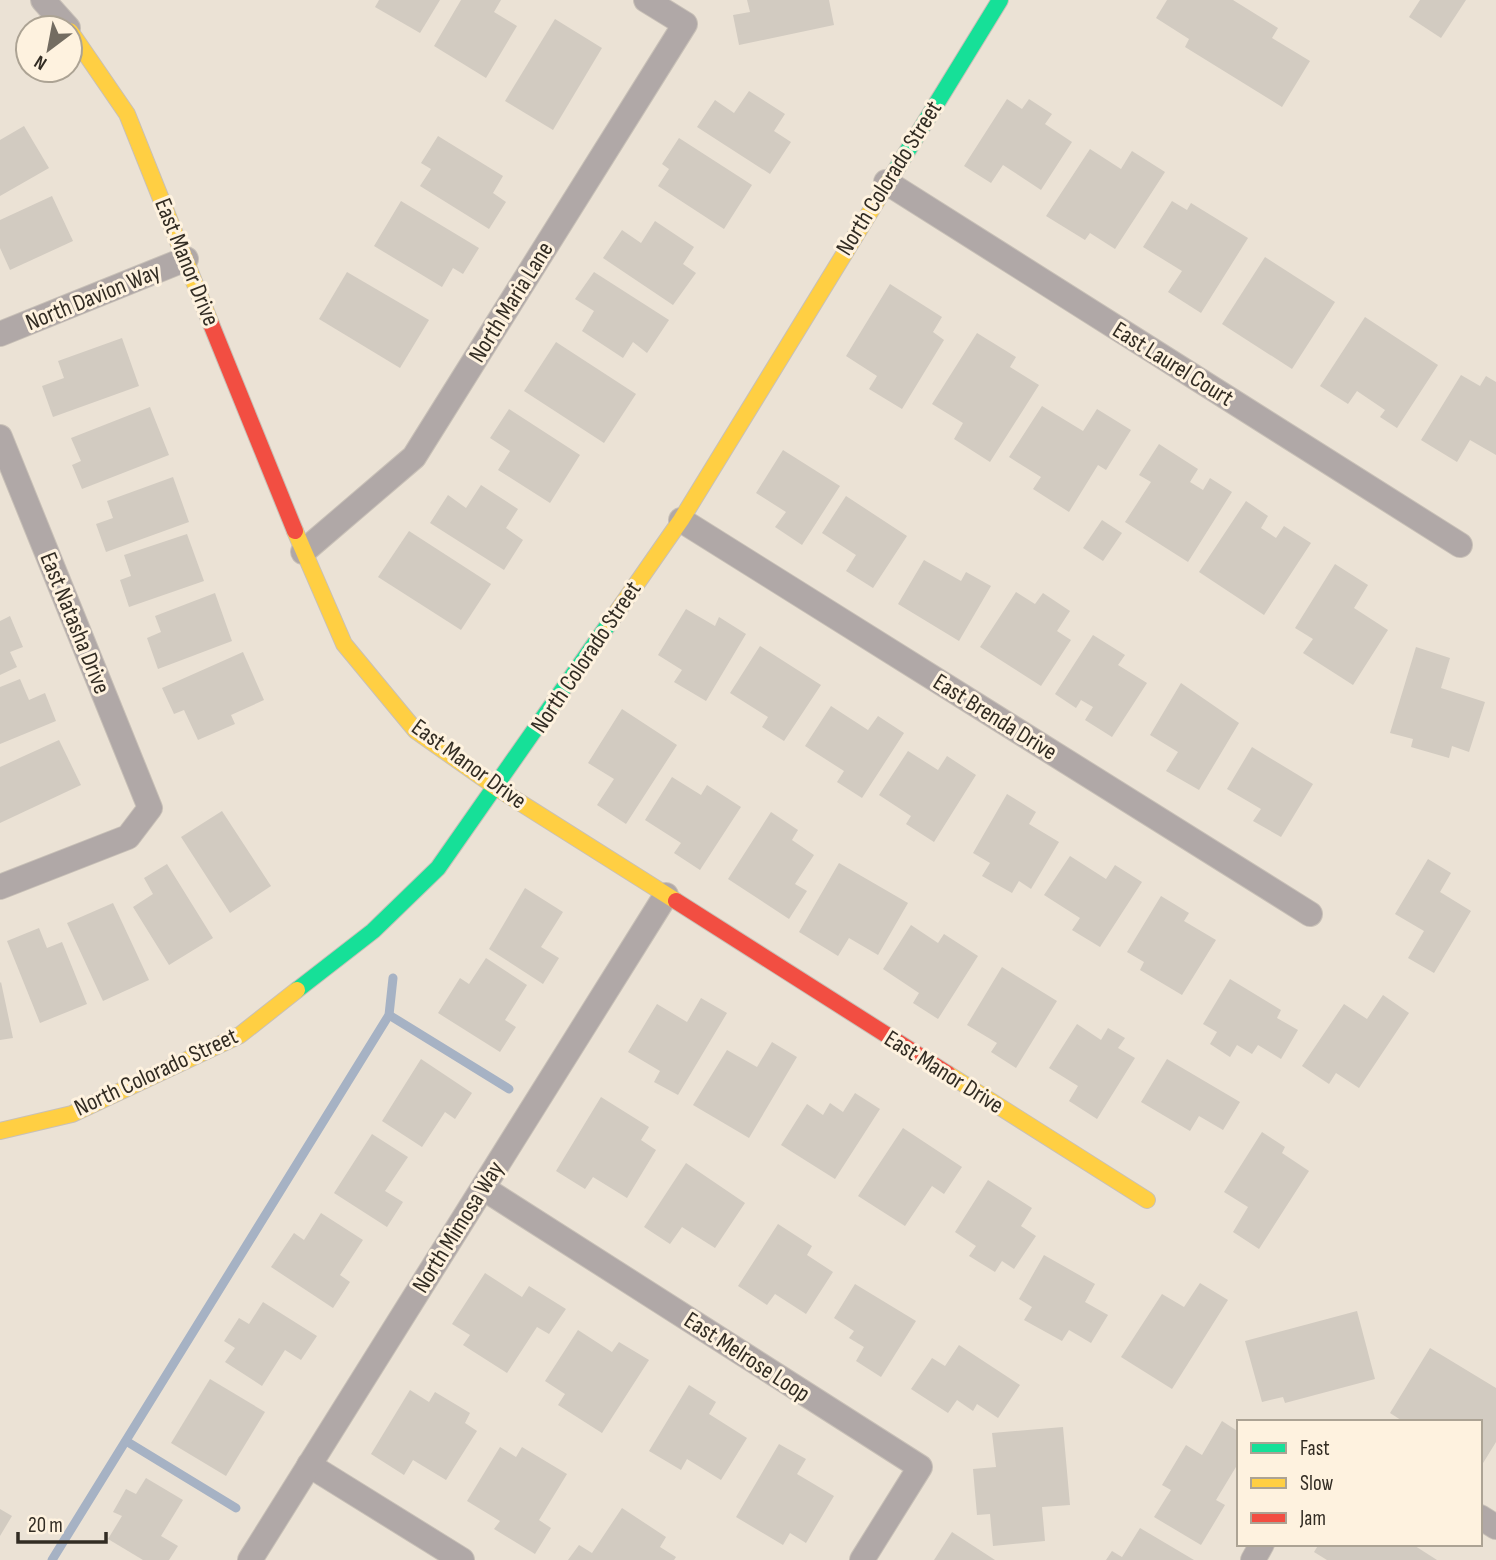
<svg xmlns="http://www.w3.org/2000/svg" width="1496" height="1560" font-family="'Sofia Sans Condensed',sans-serif">
<style>
.lines{fill:none;stroke-linecap:round;stroke-linejoin:round}
.stream{stroke:#a6b2c4;stroke-width:9}
.building{fill:#d2cbc1}
.street-casing{stroke:#c8c0b7;stroke-width:26}
.fast-casing{stroke:#c8c0b7;stroke-width:18}
.slow-casing{stroke:#c8c0b7;stroke-width:18}
.jam-casing{stroke:#c8c0b7;stroke-width:18}
.street{stroke:#b0a8a7;stroke-width:24}
.fast{stroke:#16e098;stroke-width:16}
.slow{stroke:#ffcf43;stroke-width:16}
.jam{stroke:#f24e42;stroke-width:16}
.labels{text-anchor:middle;dominant-baseline:central;stroke-width:6;stroke-linejoin:round;paint-order:stroke}
.street-label{font-size:24px;fill:#322c23;stroke:#fef2df}
</style>
<rect width="100%" height="100%" fill="#ebe2d5"/>
<g class="lines">
<g class="stream">
<polyline points="389,1015 509,1089"/>
<polyline points="126,1441 236,1508"/>
<polyline points="52,1560 389,1015 393,978"/>
</g>
</g>
<g class="building">
<polygon points="379,0 440,0 420,33 375,7"/>
<polygon points="461,0 501,0 494,12 517,26 486,78 434,46"/>
<polygon points="747,0 829,0 834,25 739,45 733,15 750,12"/>
<polygon points="1167,0 1233,0 1278,28 1272,38 1310,61 1282,107 1185,47 1189,39 1156,18"/>
<polygon points="1420,0 1466,0 1441,38 1409,17"/>
<polygon points="555,19 602,48 553,130 505,101"/>
<polygon points="749,91 785,114 774,131 791,142 770,174 697,127 715,100 734,113"/>
<polygon points="1007,99 1022,109 1029,99 1052,114 1045,124 1072,142 1041,190 1003,165 991,183 964,166"/>
<polygon points="24,126 49,168 0,196 0,140"/>
<polygon points="438,136 503,176 493,193 506,202 489,229 420,186 431,169 421,163"/>
<polygon points="679,138 752,185 724,229 658,186 669,169 662,164"/>
<polygon points="1090,149 1121,169 1132,151 1165,172 1115,249 1090,233 1085,240 1046,216"/>
<polygon points="52,196 73,241 10,270 0,248 0,220"/>
<polygon points="401,201 479,248 463,274 453,268 442,287 374,246"/>
<polygon points="1172,201 1187,210 1191,203 1248,238 1201,313 1168,292 1182,271 1143,247"/>
<polygon points="655,221 694,247 683,264 696,273 673,305 603,258 622,230 641,243"/>
<polygon points="1265,257 1335,302 1292,369 1222,324"/>
<polygon points="347,272 429,320 400,368 319,319"/>
<polygon points="594,272 669,320 647,353 633,342 623,358 582,331 594,311 575,299"/>
<polygon points="890,284 942,317 933,332 944,340 902,409 869,389 877,376 846,356"/>
<polygon points="1365,317 1438,365 1397,428 1380,417 1385,410 1357,391 1348,404 1320,386"/>
<polygon points="977,333 1016,357 1010,367 1039,385 990,462 954,439 963,423 932,404"/>
<polygon points="122,338 139,386 53,417 42,386 64,378 58,361"/>
<polygon points="556,342 636,394 604,443 524,391"/>
<polygon points="1461,375 1480,386 1486,376 1496,382 1496,455 1470,440 1457,462 1421,440"/>
<polygon points="1042,406 1083,431 1097,409 1131,430 1106,470 1098,465 1069,512 1033,489 1041,477 1009,457"/>
<polygon points="150,407 169,455 82,489 72,465 81,461 71,438"/>
<polygon points="509,409 580,455 550,503 498,470 510,451 490,438"/>
<polygon points="1159,444 1198,469 1190,482 1203,490 1210,478 1232,492 1188,562 1125,522 1151,482 1139,475"/>
<polygon points="783,450 840,486 802,545 775,527 786,512 756,493"/>
<polygon points="173,477 189,522 106,552 96,524 113,518 107,501"/>
<polygon points="481,485 518,509 506,528 523,540 504,570 430,523 448,495 466,508"/>
<polygon points="846,496 907,536 873,588 846,571 856,555 822,533"/>
<polygon points="1246,501 1268,516 1261,528 1276,538 1284,526 1311,543 1264,615 1199,572"/>
<polygon points="1102,520 1122,533 1103,561 1083,548"/>
<polygon points="409,531 491,584 461,630 378,577"/>
<polygon points="187,534 204,581 129,607 120,580 131,576 124,555"/>
<polygon points="924,560 961,581 966,572 991,586 959,641 898,604"/>
<polygon points="1335,564 1368,585 1354,608 1388,630 1353,685 1303,653 1313,639 1295,628"/>
<polygon points="1016,592 1035,604 1043,593 1070,611 1057,631 1071,640 1041,686 980,647"/>
<polygon points="215,593 232,641 158,669 147,638 161,632 155,616"/>
<polygon points="686,609 715,626 719,617 746,634 706,701 674,682 682,670 658,655"/>
<polygon points="10,616 23,647 10,652 17,667 0,675 0,621"/>
<polygon points="1093,635 1125,655 1118,665 1147,683 1112,737 1085,720 1093,707 1081,700 1076,708 1055,694"/>
<polygon points="760,646 821,685 784,741 762,727 768,717 730,693"/>
<polygon points="1416,647 1450,658 1441,688 1485,702 1469,752 1452,746 1449,758 1411,747 1413,739 1390,733"/>
<polygon points="243,652 264,700 231,715 235,724 198,740 184,710 174,714 162,688"/>
<polygon points="20,679 29,700 45,693 56,721 0,744 0,687"/>
<polygon points="1181,683 1239,723 1199,790 1166,771 1178,752 1150,735"/>
<polygon points="831,706 868,730 878,716 904,733 862,798 837,782 844,771 805,746"/>
<polygon points="622,709 677,745 626,824 597,805 614,779 588,763"/>
<polygon points="59,740 81,785 0,823 0,767"/>
<polygon points="1252,747 1313,784 1281,837 1253,821 1261,809 1227,789"/>
<polygon points="908,751 938,770 947,756 976,775 934,842 906,824 911,816 879,795"/>
<polygon points="672,777 701,795 707,785 741,807 700,870 674,853 681,843 645,820"/>
<polygon points="1007,794 1036,812 1029,824 1059,842 1031,889 1019,881 1012,893 982,876 990,863 973,853"/>
<polygon points="222,811 271,886 230,913 181,837"/>
<polygon points="771,812 798,830 792,840 814,855 795,884 807,891 789,919 728,879"/>
<polygon points="1070,856 1106,879 1115,865 1142,882 1100,947 1072,930 1080,918 1044,895"/>
<polygon points="1428,859 1451,873 1440,892 1471,911 1434,973 1408,958 1424,931 1395,914"/>
<polygon points="839,863 908,903 878,955 849,938 838,956 799,932"/>
<polygon points="167,864 213,938 169,965 133,907 153,894 144,878"/>
<polygon points="525,888 563,912 541,947 559,958 543,984 489,949"/>
<polygon points="1161,896 1189,913 1184,921 1216,940 1182,995 1140,970 1144,962 1127,952"/>
<polygon points="113,903 149,980 103,1001 67,923"/>
<polygon points="911,925 938,943 944,934 978,956 938,1019 913,1003 919,993 883,969"/>
<polygon points="39,928 47,948 62,942 87,1004 40,1023 7,941"/>
<polygon points="486,958 527,985 505,1020 516,1027 500,1052 438,1013 460,978 469,984"/>
<polygon points="1002,967 1057,1001 1016,1068 991,1052 997,1043 967,1025"/>
<polygon points="1230,979 1281,1010 1277,1018 1298,1030 1281,1059 1258,1045 1252,1054 1237,1045 1230,1057 1210,1044 1217,1032 1203,1024"/>
<polygon points="1,982 13,1038 0,1040 0,983"/>
<polygon points="1383,995 1409,1013 1359,1088 1336,1073 1329,1084 1302,1066 1344,1004 1367,1019"/>
<polygon points="701,998 727,1013 678,1095 654,1082 660,1071 628,1052 657,1004 687,1022"/>
<polygon points="1077,1024 1101,1040 1108,1028 1125,1038 1118,1048 1135,1058 1097,1119 1069,1101 1078,1086 1049,1068"/>
<polygon points="772,1042 797,1057 749,1138 693,1105 727,1050 757,1067"/>
<polygon points="421,1059 472,1093 455,1119 445,1112 422,1147 382,1121"/>
<polygon points="1167,1059 1240,1102 1223,1130 1199,1116 1190,1131 1141,1102"/>
<polygon points="855,1093 880,1109 835,1179 781,1145 807,1104 823,1115 830,1103 843,1112"/>
<polygon points="601,1097 649,1127 641,1140 656,1150 627,1198 593,1177 585,1189 556,1171"/>
<polygon points="903,1128 962,1167 944,1194 932,1186 905,1226 858,1196"/>
<polygon points="1262,1132 1285,1147 1282,1153 1309,1171 1259,1249 1233,1232 1248,1207 1224,1192"/>
<polygon points="372,1134 408,1157 385,1191 403,1202 387,1227 334,1193"/>
<polygon points="686,1163 745,1203 715,1248 682,1227 670,1244 644,1227"/>
<polygon points="988,1180 1032,1208 1021,1226 1036,1236 1014,1269 1002,1261 995,1272 969,1256 976,1246 955,1232"/>
<polygon points="321,1213 363,1240 340,1275 350,1282 333,1308 271,1267 294,1233 304,1240"/>
<polygon points="778,1224 812,1246 807,1255 833,1272 806,1314 775,1294 767,1305 738,1286"/>
<polygon points="1044,1255 1095,1284 1085,1302 1108,1315 1091,1343 1069,1330 1062,1341 1024,1320 1032,1307 1019,1299"/>
<polygon points="485,1273 522,1297 529,1286 566,1309 549,1334 537,1327 507,1373 463,1345 470,1335 452,1324"/>
<polygon points="1200,1283 1228,1300 1172,1389 1121,1357 1162,1294 1184,1307"/>
<polygon points="855,1284 916,1321 881,1377 856,1361 864,1347 849,1338 854,1331 834,1318"/>
<polygon points="263,1302 317,1336 301,1360 285,1350 262,1386 225,1362 235,1348 224,1341 239,1318 249,1324"/>
<polygon points="1357,1311 1375,1379 1285,1403 1283,1397 1262,1402 1245,1341"/>
<polygon points="578,1330 612,1352 619,1342 649,1360 602,1433 558,1405 565,1394 545,1381"/>
<polygon points="959,1345 1020,1385 998,1418 977,1404 973,1411 957,1400 948,1413 911,1389 932,1358 945,1366"/>
<polygon points="1430,1348 1496,1388 1496,1442 1480,1468 1480,1422 1404,1422 1390,1413"/>
<polygon points="210,1379 265,1412 226,1476 171,1443"/>
<polygon points="689,1385 716,1402 709,1414 747,1438 721,1480 687,1459 681,1470 649,1451"/>
<polygon points="410,1390 429,1402 435,1392 470,1413 465,1423 477,1431 446,1480 413,1460 404,1475 371,1454"/>
<polygon points="1222,1421 1239,1432 1239,1462 1216,1500 1225,1505 1201,1545 1154,1517 1171,1490 1162,1485 1186,1445 1202,1455"/>
<polygon points="1063,1427 1070,1505 1042,1507 1045,1541 993,1546 990,1514 977,1515 973,1469 996,1467 992,1433"/>
<polygon points="779,1444 806,1459 797,1474 834,1496 806,1543 790,1533 783,1545 736,1517"/>
<polygon points="500,1447 516,1457 522,1447 567,1474 539,1520 551,1528 535,1554 494,1529 500,1521 467,1501"/>
<polygon points="146,1478 183,1500 161,1536 178,1546 169,1560 143,1560 108,1539 122,1516 113,1512 126,1489 136,1494"/>
<polygon points="622,1508 666,1537 660,1547 676,1557 674,1560 568,1560 579,1545 592,1553"/>
<polygon points="0,1509 12,1516 0,1536"/>
<polygon points="1140,1528 1194,1560 1106,1560 1112,1551 1122,1557"/>
<polygon points="952,1532 995,1560 934,1560"/>
<polygon points="1319,1544 1412,1544 1437,1560 1327,1560 1314,1552"/>
</g>
<g class="lines">
<defs>
<g id="street">
<polyline points="43,0 68,28"/>
<polyline points="886,182 1460,545"/>
<polyline points="0,334 186,259"/>
<polyline points="0,437 150,808 128,837 0,887"/>
<polyline points="681,520 1310,914"/>
<polyline points="303,552 414,457 685,24 646,0"/>
<polyline points="483,1188 920,1467 862,1560"/>
<polyline points="309,1465 462,1560"/>
<polyline points="1480,1517 1496,1527"/>
<polyline points="250,1560 666,895"/>
<polyline points="1253,1560 1262,1544"/>
</g>
<g id="fast">
<polyline points="889,181 1000,0"/>
<polyline points="297,990 373,931 438,868 610,622"/>
</g>
<g id="slow">
<polyline points="70,31 127,114 211,324"/>
<polyline points="295,531 344,644 416,731 497,788 676,901"/>
<polyline points="610,622 681,520 889,181"/>
<polyline points="948,1074 1147,1200"/>
<polyline points="0,1131 72,1114 240,1035 297,990"/>
</g>
<g id="jam">
<polyline points="211,324 295,531"/>
<polyline points="676,901 948,1074"/>
</g>
</defs>
<use href="#street" class="street-casing"/>
<use href="#fast" class="fast-casing"/>
<use href="#slow" class="slow-casing"/>
<use href="#jam" class="jam-casing"/>
<use href="#street" class="street"/>
<use href="#fast" class="fast"/>
<use href="#slow" class="slow"/>
<use href="#jam" class="jam"/>
</g>
<g class="labels">
<g class="street-label">
<text transform="translate(889 178) rotate(-58)">North Colorado Street</text>
<text transform="translate(187 262) rotate(68)">East Manor Drive</text>
<text transform="translate(93 297) rotate(-22)">North Davion Way</text>
<text transform="translate(511 302) rotate(-58)">North Maria Lane</text>
<text transform="translate(1173 364) rotate(32)">East Laurel Court</text>
<text transform="translate(75 623) rotate(68)">East Natasha Drive</text>
<text transform="translate(586 657) rotate(-56)">North Colorado Street</text>
<text transform="translate(995 717) rotate(32)">East Brenda Drive</text>
<text transform="translate(469 764) rotate(36)">East Manor Drive</text>
<text transform="translate(156 1072) rotate(-25)">North Colorado Street</text>
<text transform="translate(944 1072) rotate(32)">East Manor Drive</text>
<text transform="translate(458 1227) rotate(-58)">North Mimosa Way</text>
<text transform="translate(747 1357) rotate(33)">East Melrose Loop</text>
</g>
</g>
<rect x="1237" y="1420" width="245" height="126" fill="#fef2df" stroke="#aca394" stroke-width="2"/>
<rect x="1251" y="1443" width="35" height="10" fill="#16e098" stroke="#aca394" stroke-width="2"/>
<text x="1300" y="1455" font-size="21" fill="#322c23">Fast</text>
<rect x="1251" y="1478" width="35" height="10" fill="#ffcf43" stroke="#aca394" stroke-width="2"/>
<text x="1300" y="1490" font-size="21" fill="#322c23">Slow</text>
<rect x="1251" y="1513" width="35" height="10" fill="#f24e42" stroke="#aca394" stroke-width="2"/>
<text x="1300" y="1525" font-size="21" fill="#322c23">Jam</text>
<g transform="translate(49 49) rotate(212)"><circle r="33" fill="#fef2df" stroke="#aca394" stroke-width="2"/>
<path d="M0-5L12 26L0 18L-12 26Z" fill="#736c61"/>
<text y="-10" font-size="19" font-weight="bold" text-anchor="middle" fill="#322c23">N</text>
</g>
<path d="M18 1532v10h88v-10" fill="none" stroke="#322c23" stroke-width="3.5"/>
<text x="28" y="1532" font-size="21" fill="#322c23" stroke="#fef2df" stroke-width="5" paint-order="stroke">20 m</text>
</svg>
